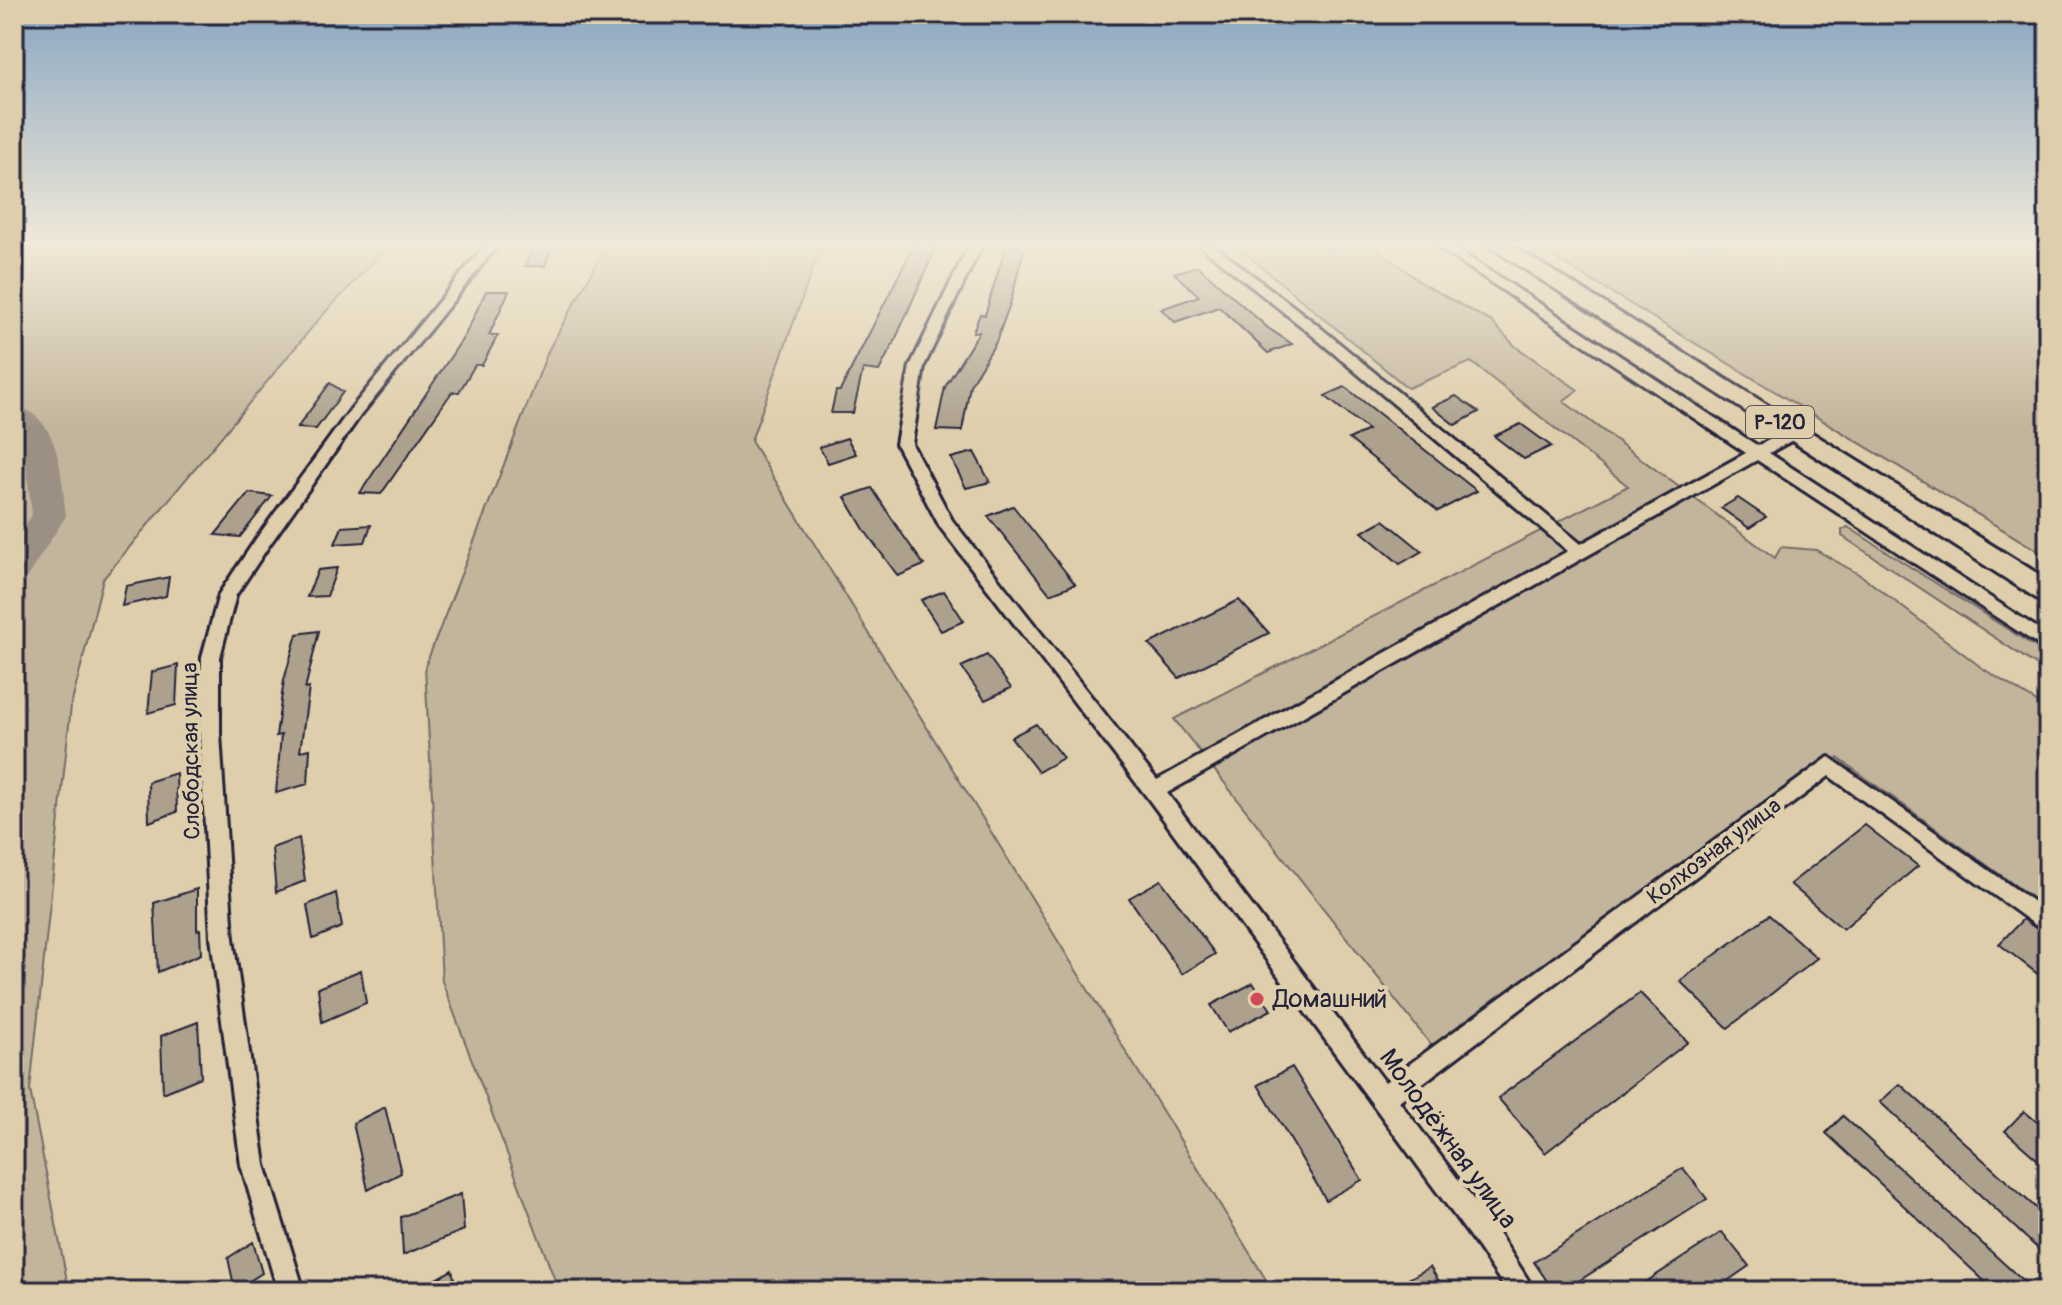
<svg xmlns="http://www.w3.org/2000/svg" width="2062" height="1305" font-family="Pangolin,sans-serif">
<style>
.green{fill:#c3b59b;stroke:#726c6b;stroke-width:2}
.lines{fill:none;stroke-linecap:round;stroke-linejoin:round}
.river{fill:#9b9083;fill-rule:evenodd}
.building{fill:#ada18e;stroke:#22223b;stroke-width:2}
.minor-casing{stroke:#22223b;stroke-width:6}
.trunk-casing{stroke:#22223b;stroke-width:6}
.minor{fill:#dfceab;fill-rule:evenodd}
.trunk{fill:#dfceab;fill-rule:evenodd}
.poi-dot{fill:#d1495b;stroke:#dfceab;stroke-width:3}
.labels{text-anchor:middle;dominant-baseline:central;stroke-width:8;stroke-linejoin:round;paint-order:stroke}
.shield{fill:#dfceab;stroke:#5b565d;stroke-width:2}
.shield-label{font-size:20px;font-weight:bold;fill:#22223b}
.street-label{font-size:22px;fill:#22223b;stroke:#dfceab}
.near-poi-label{font-size:26px;fill:#22223b;stroke:#dfceab;text-anchor:start}
.near-street-label{font-size:26px;fill:#22223b;stroke:#dfceab}
</style>
<rect width="100%" height="100%" fill="#dfceab"/>
<filter id="ink" filterUnits="userSpaceOnUse"><feTurbulence type="fractalNoise" baseFrequency=".0125" numOctaves="2"/><feDisplacementMap in="SourceGraphic" scale="16" xChannelSelector="R" yChannelSelector="G"/><feConvolveMatrix kernelMatrix="1 2 1 2 8 2 1 2 1" color-interpolation-filters="sRGB"/></filter>
<g filter="url(#ink)">
<g class="green">
<polygon points="14,245 389,245 319,319 103,579 71,706 30,1090 69,1291 14,1291"/>
<polygon points="607,245 826,245 818,254 751,441 1273,1291 559,1291 442,981 425,667 549,349"/>
<polygon points="1235,245 1323,245 1333,253 1328,245 1372,245 1423,284 1492,322 1515,346 1578,390 1563,401 1775,558 1781,547 1816,550 1862,576 1982,668 2048,709 2048,909 1838,758 1439,1055 1174,719 1628,486 1471,362 1408,388"/>
<polygon points="1533,245 2048,245 2048,557"/>
<polygon points="1848,527 2048,655 2048,673 1842,536 1842,530"/>
</g>
<g class="lines">
<path class="river" d="M14 405C62 418 61 476 66 516L27 577 14 581V541L32 515 24 445 14 434Z"/>
</g>
<g class="building">
<polygon points="533,245 552,245 545,266 525,266"/>
<polygon points="914,245 937,245 896,338 879,371 863,369 853,413 831,413 836,391 840,391"/>
<polygon points="1006,246 1024,248 1011,301 996,342 970,385 962,431 936,430 945,387 979,332 973,332 980,314 985,315"/>
<polygon points="1198,266 1268,328 1292,344 1268,353 1219,307 1175,322 1161,309 1199,296 1174,273"/>
<polygon points="486,291 509,291 489,335 498,335 482,365 475,365 459,392 452,392 381,494 360,493 465,335"/>
<polygon points="330,383 343,392 316,429 297,428"/>
<polygon points="1345,387 1392,424 1477,491 1438,511 1349,439 1368,430 1325,396"/>
<polygon points="1456,396 1479,412 1455,425 1432,407"/>
<polygon points="1521,424 1551,446 1524,459 1494,436"/>
<polygon points="847,438 856,454 828,463 819,447"/>
<polygon points="974,452 990,482 966,488 951,458"/>
<polygon points="872,488 898,528 924,565 898,576 865,531 845,497"/>
<polygon points="249,493 272,496 240,537 215,535"/>
<polygon points="1738,498 1766,517 1749,528 1721,508"/>
<polygon points="1013,506 1049,551 1075,584 1050,594 988,516"/>
<polygon points="1384,520 1422,551 1400,564 1362,532"/>
<polygon points="371,525 365,542 335,544 342,527"/>
<polygon points="337,568 327,596 307,597 318,570"/>
<polygon points="169,577 166,596 122,606 126,586"/>
<polygon points="944,591 964,621 941,631 921,600"/>
<polygon points="1239,600 1269,633 1179,678 1149,644"/>
<polygon points="319,631 305,689 309,688 300,751 310,749 308,784 276,793 281,735 276,736 284,680 297,634"/>
<polygon points="987,655 1011,688 985,700 961,667"/>
<polygon points="178,665 176,705 148,713 152,672"/>
<polygon points="1036,724 1063,758 1038,772 1011,737"/>
<polygon points="176,773 177,812 149,822 148,782"/>
<polygon points="1865,825 1918,866 1843,929 1790,884"/>
<polygon points="299,838 305,881 276,892 272,848"/>
<polygon points="1161,880 1215,954 1182,974 1129,898"/>
<polygon points="197,889 197,930 200,929 201,954 158,972 154,903"/>
<polygon points="336,893 342,927 313,939 307,905"/>
<polygon points="1769,915 1817,958 1728,1028 1680,981"/>
<polygon points="2023,919 2048,937 2048,982 1999,944"/>
<polygon points="361,970 366,1003 322,1022 318,988"/>
<polygon points="1253,983 1271,1010 1228,1032 1211,1005"/>
<polygon points="1640,993 1688,1042 1545,1153 1498,1098"/>
<polygon points="198,1022 201,1077 163,1093 161,1036"/>
<polygon points="1292,1067 1362,1180 1326,1200 1258,1085"/>
<polygon points="1900,1084 2048,1219 2048,1258 1880,1102"/>
<polygon points="385,1107 401,1173 368,1190 353,1123"/>
<polygon points="2024,1111 2048,1131 2048,1169 2005,1131"/>
<polygon points="1843,1116 2034,1291 1995,1291 1826,1133"/>
<polygon points="1683,1168 1707,1199 1563,1291 1554,1291 1534,1262"/>
<polygon points="461,1194 464,1230 403,1255 401,1217"/>
<polygon points="1722,1232 1749,1266 1713,1291 1632,1291"/>
<polygon points="253,1242 262,1273 235,1290 228,1258"/>
<polygon points="1430,1267 1445,1291 1387,1291"/>
<polygon points="452,1270 457,1291 414,1291"/>
</g>
<g class="lines">
<defs>
<g id="minor">
<polygon points="485,245 498,245 360,416 268,547 236,595 220,657 220,734 233,938 265,1165 304,1291 278,1291 241,1165 211,938 200,734 202,657 219,594 256,539 350,410"/>
<polygon points="969,245 982,245 924,366 912,444 952,520 1157,780 1568,551 1306,330 1199,245 1213,245 1316,324 1581,544 1746,453 1435,245 1450,245 1758,446 1790,428 1800,428 1800,436 1769,453 2048,635 2048,651 1757,460 1167,793 1385,1082 1829,757 2048,912 2048,934 1829,776 1399,1101 1497,1231 1535,1291 1507,1291 1479,1249 1147,797 940,527 896,444 910,366"/>
</g>
<polygon id="trunk" points="1487,245 1511,245 2048,580 2048,603 2039,600"/>
</defs>
<use href="#minor" class="minor-casing"/>
<use href="#trunk" class="trunk-casing"/>
<use href="#minor" class="minor"/>
<use href="#trunk" class="trunk"/>
</g>
</g>
<linearGradient id="sky" x2="0" y2="1"><stop stop-color="#89a6c0"/><stop offset="0.57" stop-color="#f1e9d9"/><stop offset="1" stop-color="#f1e9d9" stop-opacity="0"/></linearGradient>
<rect width="2062" height="428" fill="url(#sky)"/>
<circle class="poi-dot" cx="1257" cy="999" r="8"/>
<g class="labels">
<rect class="shield" x="1746" y="406" width="68" height="32" rx="6"/>
<g class="shield-label">
<text x="1780" y="422">Р-120</text>
</g>
<g class="street-label">
<text transform="translate(191 751) rotate(-91)">Слободская улица</text>
<text transform="translate(1714 851) rotate(-37)">Колхозная улица</text>
</g>
<g class="near-poi-label">
<text x="1273" y="999">Домашний</text>
</g>
<g class="near-street-label">
<text transform="translate(1448 1139) rotate(54)">Молодёжная улица</text>
</g>
</g>
<rect width="2062" height="1305" fill="none" stroke="#dfceab" stroke-width="48"/>
<rect x="24" y="24" width="2014" height="1257" fill="none" stroke="#22223b" stroke-width="3" filter="url(#ink)"/>
</svg>
